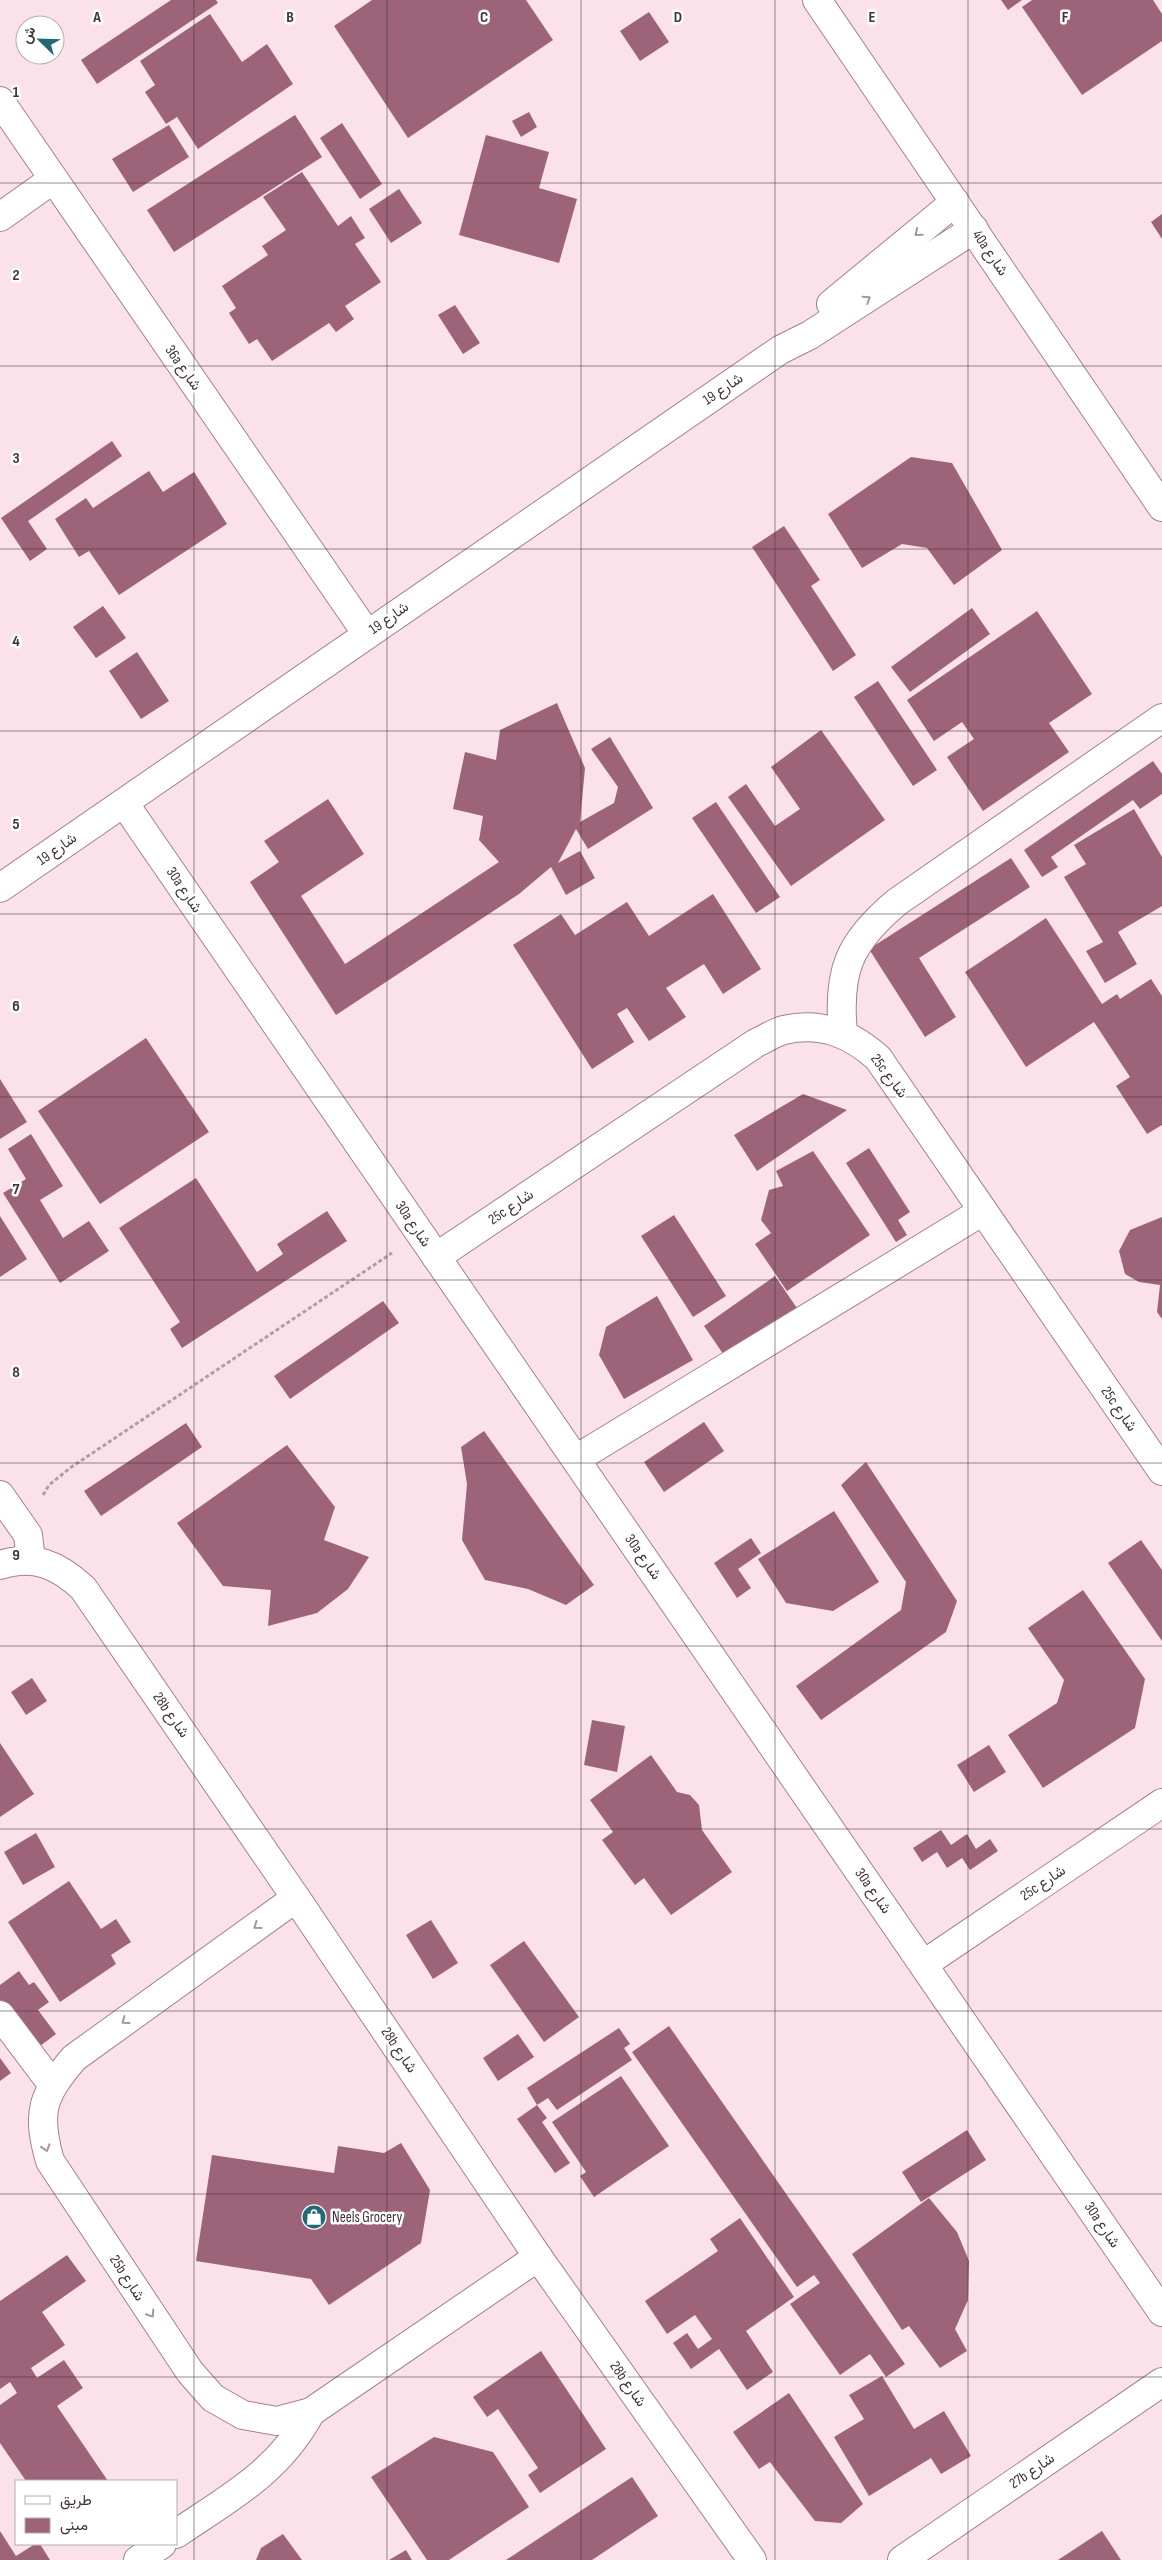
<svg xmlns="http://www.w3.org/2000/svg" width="1162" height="2560" font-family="'Sofia Sans Condensed',Vazirmatn,sans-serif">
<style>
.building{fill:#9d6379}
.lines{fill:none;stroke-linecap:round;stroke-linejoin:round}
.minor-casing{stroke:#a5818d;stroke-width:30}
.path{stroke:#b29da4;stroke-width:3;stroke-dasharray:4 2.5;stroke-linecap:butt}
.minor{stroke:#fff;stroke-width:28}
.oneway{stroke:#a0999c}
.grid{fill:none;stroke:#423338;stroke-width:1;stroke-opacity:0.55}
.labels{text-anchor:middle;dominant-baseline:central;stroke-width:5;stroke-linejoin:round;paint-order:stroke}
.street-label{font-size:15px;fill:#423338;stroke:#fff}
.poi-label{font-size:15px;fill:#423338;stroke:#fff;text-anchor:start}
.grid-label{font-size:16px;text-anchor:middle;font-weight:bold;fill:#423338;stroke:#fff;stroke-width:5;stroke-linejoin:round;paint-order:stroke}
</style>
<rect width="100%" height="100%" fill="#fbe2ea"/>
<g class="building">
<polygon points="171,0 216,0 218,3 97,84 81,60"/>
<polygon points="372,0 526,0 553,40 408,138 334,26"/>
<polygon points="1001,0 1022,0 1008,10"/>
<polygon points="1032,0 1153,0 1162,14 1162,41 1082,95 1022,7"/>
<polygon points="649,12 669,42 640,61 620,31"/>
<polygon points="210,14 242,62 267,44 293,84 198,149 177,117 166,124 145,92 155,85 140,61"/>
<polygon points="529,112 537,127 521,137 512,121"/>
<polygon points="295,115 322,157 174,252 147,210"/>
<polygon points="342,123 382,184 360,199 320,138"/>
<polygon points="169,125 189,157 133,192 112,159"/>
<polygon points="486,135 549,152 539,188 577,199 559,263 459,235"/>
<polygon points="302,172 338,226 351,216 365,238 355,244 381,282 345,306 354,319 336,332 329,323 272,361 257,339 249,344 229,313 236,308 222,286 268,255 262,246 286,230 263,197"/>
<polygon points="399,189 422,223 391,243 369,209"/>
<polygon points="1162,214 1162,239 1151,222"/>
<polygon points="455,305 480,343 463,354 438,315"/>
<polygon points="112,441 122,456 28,521 47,549 30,561 1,518"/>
<polygon points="911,457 952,463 1002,550 954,585 927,548 902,544 862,568 828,514"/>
<polygon points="149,471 163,492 194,472 227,524 119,595 89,551 79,557 55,519 86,498 93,508"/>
<polygon points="784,526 820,580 811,586 856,655 833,671 752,547"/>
<polygon points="103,606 126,638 96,658 73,627"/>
<polygon points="972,608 990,634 910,692 891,667"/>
<polygon points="1037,611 1092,694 1049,723 1069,752 983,811 947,757 974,739 962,722 934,741 907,700"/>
<polygon points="137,652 169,701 141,719 109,671"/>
<polygon points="878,681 937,770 913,786 854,697"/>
<polygon points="557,703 585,768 580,822 614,803 618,787 591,749 610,737 653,808 588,849 576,829 558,863 580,851 595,878 566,895 551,867 519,894 336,1015 250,882 279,862 264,841 328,799 364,854 301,896 345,964 499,862 479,840 483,816 453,809 465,752 496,760 500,730"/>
<polygon points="821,730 885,820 791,886 728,797 746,784 775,826 800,809 771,767"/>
<polygon points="1153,761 1162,774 1162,794 1140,809 1133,800 1051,857 1058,867 1042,877 1024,850"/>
<polygon points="716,802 780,897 756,913 692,818"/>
<polygon points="1134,809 1162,857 1162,906 1118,932 1137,964 1105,983 1086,951 1103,942 1064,877 1086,864 1074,845"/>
<polygon points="1011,858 1030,887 919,958 956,1017 925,1037 869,949"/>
<polygon points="713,894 761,969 723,994 704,964 666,988 686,1017 649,1041 627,1008 617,1014 634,1042 592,1069 513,945 561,914 575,935 627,902 649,936"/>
<polygon points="1046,918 1102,1004 1117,994 1120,999 1151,979 1162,996 1162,1125 1147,1134 1116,1086 1130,1077 1094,1022 1026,1067 965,972"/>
<polygon points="146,1038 209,1132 100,1204 38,1111"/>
<polygon points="0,1079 27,1122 0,1139"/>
<polygon points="803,1094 847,1110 757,1171 734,1135"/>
<polygon points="31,1134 63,1186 40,1200 63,1238 89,1221 109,1251 60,1283 3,1193 26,1179 8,1149"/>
<polygon points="869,1148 910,1212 898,1220 907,1235 896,1242 846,1163"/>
<polygon points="813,1151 870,1235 787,1291 755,1244 771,1233 761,1220 769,1190 783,1186 776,1171"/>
<polygon points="196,1178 257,1272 283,1254 277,1244 327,1211 347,1241 182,1348 170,1329 180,1322 119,1228"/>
<polygon points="674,1215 726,1296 693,1317 641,1236"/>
<polygon points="0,1216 27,1259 0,1277"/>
<polygon points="1162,1217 1162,1319 1157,1312 1160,1285 1139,1282 1125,1274 1119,1251 1130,1230"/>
<polygon points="775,1276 799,1311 728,1361 704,1326"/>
<polygon points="657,1296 693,1360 624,1399 599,1355 606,1327"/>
<polygon points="383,1301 399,1323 290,1399 274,1376"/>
<polygon points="704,1422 724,1451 664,1492 644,1462"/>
<polygon points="186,1423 202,1447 101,1516 84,1491"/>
<polygon points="484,1431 594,1585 566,1605 528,1589 485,1580 462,1540 467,1484 461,1447"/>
<polygon points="287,1445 335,1507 324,1540 369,1557 348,1589 317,1613 268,1626 271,1590 223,1586 177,1523"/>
<polygon points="866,1462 957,1601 946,1632 821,1720 796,1686 901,1610 906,1582 841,1485"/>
<polygon points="834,1511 879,1582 833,1611 786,1603 758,1559"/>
<polygon points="751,1538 761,1553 738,1569 751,1588 737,1598 714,1563"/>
<polygon points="1141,1540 1162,1570 1162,1641 1108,1563"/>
<polygon points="1083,1590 1145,1679 1135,1728 1043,1788 1008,1735 1057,1703 1064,1680 1028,1628"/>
<polygon points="32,1678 47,1701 26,1715 11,1692"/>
<polygon points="592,1720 625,1726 617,1772 584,1765"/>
<polygon points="0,1743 34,1794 0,1817"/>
<polygon points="989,1745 1006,1772 974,1792 957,1765"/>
<polygon points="651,1755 677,1792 690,1795 699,1805 702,1830 732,1872 671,1915 644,1878 635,1885 602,1840 613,1832 590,1800"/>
<polygon points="941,1830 951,1845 967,1834 976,1849 990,1839 998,1851 970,1870 962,1858 947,1868 937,1852 922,1862 913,1848"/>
<polygon points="36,1833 55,1867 23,1885 4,1852"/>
<polygon points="69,1881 101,1929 116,1919 131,1942 111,1955 116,1964 60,2002 8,1922"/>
<polygon points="431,1920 458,1963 433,1979 406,1935"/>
<polygon points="524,1941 579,2017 544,2042 490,1965"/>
<polygon points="19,1971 29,1985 34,1982 49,2002 38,2010 56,2034 36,2049 0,2000 0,1985"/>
<polygon points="669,2026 905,2364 886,2377 870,2354 840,2375 790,2304 820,2283 814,2275 797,2287 632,2052"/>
<polygon points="619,2028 630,2044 624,2048 632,2060 557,2110 548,2098 537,2105 527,2088"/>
<polygon points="518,2034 534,2057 498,2081 483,2058"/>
<polygon points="0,2058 11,2073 0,2081"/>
<polygon points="621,2076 669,2146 594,2197 580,2176 586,2172 552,2122"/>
<polygon points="537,2105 547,2118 542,2122 570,2163 555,2173 517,2119"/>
<polygon points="967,2130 986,2160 921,2202 902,2172"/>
<polygon points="401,2143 430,2190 421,2243 329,2305 311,2279 196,2261 212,2155 334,2173 338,2146 384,2153"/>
<polygon points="929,2198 957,2232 969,2261 968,2300 955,2329 967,2351 940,2368 909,2326 902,2330 852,2254"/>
<polygon points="740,2218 794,2297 746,2331 773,2372 747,2390 719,2349 691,2369 673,2343 687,2333 698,2349 712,2339 695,2315 667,2334 645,2301 718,2251 710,2239"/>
<polygon points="67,2255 86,2281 42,2312 65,2345 31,2368 37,2378 64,2360 83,2388 57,2406 108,2481 26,2481 0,2443 0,2405 17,2393 10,2382 0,2389 0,2301"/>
<polygon points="541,2351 606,2449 540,2493 528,2475 538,2468 498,2409 487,2417 473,2397"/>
<polygon points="882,2376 914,2429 944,2411 971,2456 941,2474 931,2458 869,2496 834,2437 864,2419 849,2395"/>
<polygon points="789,2393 863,2504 841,2523 815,2521 770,2462 759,2469 733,2432"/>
<polygon points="434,2437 493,2452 529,2507 449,2560 427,2560 371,2477"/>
<polygon points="632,2477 658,2516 592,2560 506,2560"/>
<polygon points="0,2531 16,2556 35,2544 40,2544 50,2560 0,2560"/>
<polygon points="1102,2531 1121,2560 1058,2560"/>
<polygon points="283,2534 302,2560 256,2560 261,2548"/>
<polygon points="406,2550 412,2560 389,2560"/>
</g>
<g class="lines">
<defs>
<g id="minor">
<polyline points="817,0 1162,507"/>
<polyline points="0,101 367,634"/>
<polyline points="0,217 52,180"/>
<polyline points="831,304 955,202"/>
<polyline points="124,803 1162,2312"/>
<polyline points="0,888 780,350 810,335 974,229"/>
<path d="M843 1033C837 971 849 942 897 902L1162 718"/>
<path d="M436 1257 756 1043C765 1039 775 1032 784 1030 821 1021 851 1034 878 1058L1162 1471"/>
<polyline points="576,1459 983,1211"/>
<polyline points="0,1495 28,1535 31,1561"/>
<path d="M0 1565C34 1554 58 1565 83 1588L296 1898 538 2257 752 2560"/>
<path d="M296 1898 74 2058C42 2096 36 2112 50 2161L190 2372 213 2398 243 2415 277 2421 311 2412 538 2257"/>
<polyline points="924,1964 1162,1803"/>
<polyline points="0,2015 52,2084"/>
<path d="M176 2534C230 2497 279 2472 311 2412"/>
<polyline points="138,2560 162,2544"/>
<polyline points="902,2560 1162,2382"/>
</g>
</defs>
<use href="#minor" class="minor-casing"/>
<polyline class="path" points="43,1495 49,1485 70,1468 392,1253"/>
<use href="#minor" class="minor"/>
</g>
<defs><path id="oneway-chevron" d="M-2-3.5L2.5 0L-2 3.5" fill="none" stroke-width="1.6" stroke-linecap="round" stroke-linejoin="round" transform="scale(1.25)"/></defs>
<g class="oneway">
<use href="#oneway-chevron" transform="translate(918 233) rotate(141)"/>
<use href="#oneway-chevron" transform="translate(867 299) rotate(-33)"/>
<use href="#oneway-chevron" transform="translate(257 1926) rotate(144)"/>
<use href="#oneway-chevron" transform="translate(125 2021) rotate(144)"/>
<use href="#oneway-chevron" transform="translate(46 2148) rotate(73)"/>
<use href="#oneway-chevron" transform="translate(151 2314) rotate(57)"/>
</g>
<path class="grid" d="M194 0V2560M387 0V2560M581 0V2560M775 0V2560M968 0V2560M0 183H1162M0 366H1162M0 549H1162M0 731H1162M0 914H1162M0 1097H1162M0 1280H1162M0 1463H1162M0 1646H1162M0 1829H1162M0 2011H1162M0 2194H1162M0 2377H1162"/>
<defs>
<symbol id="shop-disc" viewBox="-11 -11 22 22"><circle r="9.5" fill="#216976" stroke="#fff"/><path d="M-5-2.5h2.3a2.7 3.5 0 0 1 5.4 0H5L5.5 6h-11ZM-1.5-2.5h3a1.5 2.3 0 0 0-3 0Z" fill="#fff"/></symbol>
</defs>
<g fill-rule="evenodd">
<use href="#shop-disc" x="300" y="2203" width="28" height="28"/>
</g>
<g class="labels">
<g class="street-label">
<text transform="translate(990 253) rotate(56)">40a شارع</text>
<text transform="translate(183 368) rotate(55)">36a شارع</text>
<text transform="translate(723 389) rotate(-34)">شارع 19</text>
<text transform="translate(389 618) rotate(-35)">شارع 19</text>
<text transform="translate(57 849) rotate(-35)">شارع 19</text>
<text transform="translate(184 890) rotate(56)">30a شارع</text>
<text transform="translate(889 1076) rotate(53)">25c شارع</text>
<text transform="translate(511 1207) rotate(-34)">25c شارع</text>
<text transform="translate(413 1224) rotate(56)">30a شارع</text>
<text transform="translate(1119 1409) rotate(55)">25c شارع</text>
<text transform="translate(643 1557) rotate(55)">30a شارع</text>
<text transform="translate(171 1715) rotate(55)">28b شارع</text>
<text transform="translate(1043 1883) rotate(-34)">25c شارع</text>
<text transform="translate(873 1891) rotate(55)">30a شارع</text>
<text transform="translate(399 2050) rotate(56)">28b شارع</text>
<text transform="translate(1102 2225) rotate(56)">30a شارع</text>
<text transform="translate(127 2278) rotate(57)">25b شارع</text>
<text transform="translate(628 2384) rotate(55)">28b شارع</text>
<text transform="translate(1032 2471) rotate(-34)">27b شارع</text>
</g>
<g class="poi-label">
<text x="332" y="2217">Neels Grocery</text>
</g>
</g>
<g class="grid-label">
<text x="97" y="22">A</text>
<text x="290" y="22">B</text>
<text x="484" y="22">C</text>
<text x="678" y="22">D</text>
<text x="872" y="22">E</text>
<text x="1065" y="22">F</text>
<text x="16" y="97">1</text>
<text x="16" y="280">2</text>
<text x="16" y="463">3</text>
<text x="16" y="646">4</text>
<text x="16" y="829">5</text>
<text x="16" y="1011">6</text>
<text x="16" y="1194">7</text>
<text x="16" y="1377">8</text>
<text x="16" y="1560">9</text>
</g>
<rect x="15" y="2480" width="162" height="65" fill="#ffffff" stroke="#b3adaf"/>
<rect x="25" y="2496" width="25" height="8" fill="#ffffff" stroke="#b3adaf"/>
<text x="60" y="2505" font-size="15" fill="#423338">طريق</text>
<rect x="25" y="2518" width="25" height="15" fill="#9d6379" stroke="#b3adaf"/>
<text x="60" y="2530" font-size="15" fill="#423338">مبنى</text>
<g transform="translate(40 40) rotate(293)"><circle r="24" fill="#ffffff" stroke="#b3adaf"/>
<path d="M0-4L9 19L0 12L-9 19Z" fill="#216976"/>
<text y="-8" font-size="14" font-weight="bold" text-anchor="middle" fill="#423338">ش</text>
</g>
</svg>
